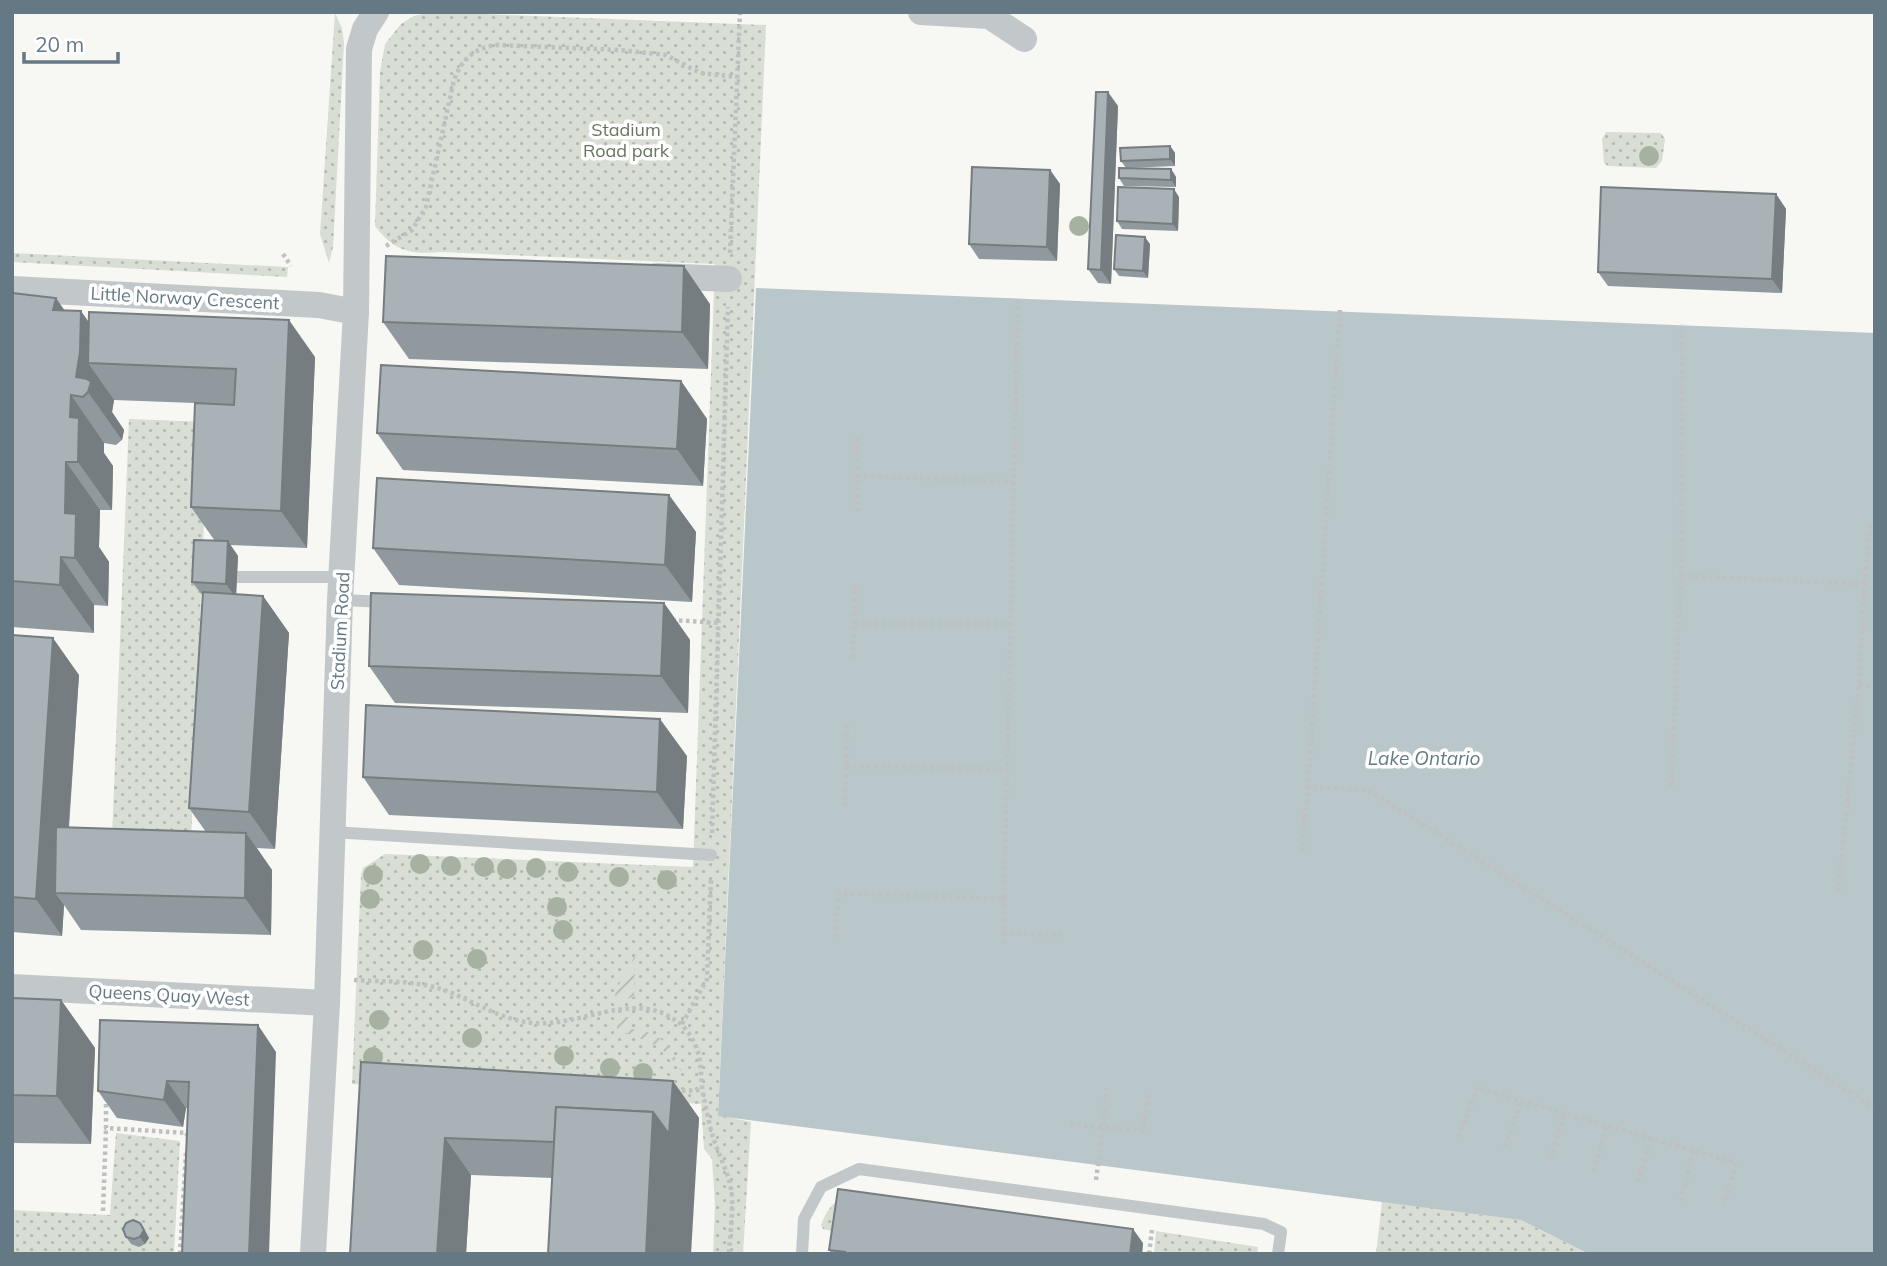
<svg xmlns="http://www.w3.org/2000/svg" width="1887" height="1266" font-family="Mulish,sans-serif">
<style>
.grass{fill:url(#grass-dots)}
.garden{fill:url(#garden-furrows)}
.water{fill:#bac7ca}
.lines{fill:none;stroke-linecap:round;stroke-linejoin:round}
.path{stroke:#bec0c2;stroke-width:4.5;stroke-dasharray:3.5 3.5;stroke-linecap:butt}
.lane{stroke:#c2c7c9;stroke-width:12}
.street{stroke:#c2c7c9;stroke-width:26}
.tree{fill:#a7b1a2}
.wall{fill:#90999d}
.shaded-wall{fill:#767d80}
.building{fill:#a8b2b7;stroke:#767d80;stroke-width:2}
.labels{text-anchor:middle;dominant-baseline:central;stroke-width:7;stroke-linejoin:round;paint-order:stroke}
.park-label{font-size:18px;fill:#667760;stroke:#fff}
.street-label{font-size:18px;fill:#657985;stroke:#fff}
.water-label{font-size:19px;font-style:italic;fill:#617b81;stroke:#fff}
</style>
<defs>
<pattern id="grass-dots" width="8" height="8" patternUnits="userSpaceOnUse" patternTransform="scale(1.75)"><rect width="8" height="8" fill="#d8ded4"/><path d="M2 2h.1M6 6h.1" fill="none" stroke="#b3b9b2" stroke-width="1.8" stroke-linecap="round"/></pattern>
<pattern id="garden-furrows" width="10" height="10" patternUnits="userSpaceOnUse" patternTransform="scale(1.75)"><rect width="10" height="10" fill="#d8ded4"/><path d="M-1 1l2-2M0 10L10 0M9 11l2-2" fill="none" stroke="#b3b9b2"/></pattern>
</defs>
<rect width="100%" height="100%" fill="#f7f7f3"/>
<g class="grass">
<path d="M430 12 766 25 718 1115 751 1122 743 1254H713L715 1205 712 1159 704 1149 701 1104 352 1084 361 875 363 868 385 854 693 867 715 264 441 252C410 255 394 251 375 226L380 72 385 44 401 24 414 16Z"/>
<polygon points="335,13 342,28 344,43 333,247 329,263 320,234"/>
<polygon points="1606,132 1661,133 1665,139 1662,161 1656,168 1608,166 1604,163 1602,139"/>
<polygon points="12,253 288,267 287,277 12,262"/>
<polygon points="129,419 208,422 191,841 112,837"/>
<polygon points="116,1133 180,1141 174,1254 12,1254 12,1210 110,1215"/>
<path d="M844 1197 843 1234 823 1229 821 1225C826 1212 831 1203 844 1197Z"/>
<polygon points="1382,1201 1521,1220 1589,1254 1376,1254"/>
<polygon points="1156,1231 1258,1247 1257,1254 1154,1254"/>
</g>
<g class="garden">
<polygon points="635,956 634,997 614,1001 616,990"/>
<path d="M632 1017V1029C661 1031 673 1048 682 1073 663 1042 649 1043 618 1030L613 1020Z"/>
</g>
<polygon class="water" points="756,288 1875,333 1875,1254 1589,1254 1521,1220 718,1116"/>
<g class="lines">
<g class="path">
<polyline points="1084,12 1084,13"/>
<path d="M386 246 412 230 426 207 454 80C462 59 474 48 497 45L620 50 666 55 700 73 737 77"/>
<polyline points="730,253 740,12"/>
<polyline points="283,254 291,266"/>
<polyline points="1340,310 1308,787 1368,790 1875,1108"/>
<polyline points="857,438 858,514"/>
<polyline points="857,476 1015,482"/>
<polyline points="1681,576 1865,584 1859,685 1838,895"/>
<polyline points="1865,584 1870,524"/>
<polyline points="672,620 720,623"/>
<polyline points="854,624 1011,624"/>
<polyline points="853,658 855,584"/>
<polyline points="1859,685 1875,687"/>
<polyline points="846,766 1008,769"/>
<polyline points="1671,786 1681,576 1682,324"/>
<polyline points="845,806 847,722"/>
<polyline points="712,833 728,307"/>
<polyline points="1302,852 1308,787"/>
<polyline points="1003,933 1063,935"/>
<polyline points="835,937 839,893 1004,899 1018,298"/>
<polyline points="1003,943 1004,899"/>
<path d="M354 980C384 982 415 980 444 990 474 1001 500 1020 533 1023 573 1026 609 1004 648 1009 665 1012 683 1022 691 1037 704 1059 699 1070 703 1093 706 1108 709 1125 714 1140 720 1158 730 1176 732 1195 733 1214 730 1235 729 1254"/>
<polyline points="682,1024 707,979 711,877"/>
<polyline points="675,1091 703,1090"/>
<polyline points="106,1097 106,1128 187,1133 187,1138"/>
<polyline points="1070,1124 1103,1127 1107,1088"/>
<polyline points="1459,1137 1477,1088 1736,1163 1722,1209"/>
<polyline points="1505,1146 1521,1101"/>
<polyline points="1551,1159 1564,1113"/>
<polyline points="1594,1171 1607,1125"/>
<polyline points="1096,1180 1103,1127 1143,1131 1149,1093"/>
<polyline points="1638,1182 1651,1138"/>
<polyline points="1681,1201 1693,1150"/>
<polyline points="103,1211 106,1128"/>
<polyline points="180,1254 186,1153"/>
<polyline points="1149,1254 1152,1230"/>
</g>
<g class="lane">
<polyline points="237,577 343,577"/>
<polyline points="340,600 387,602"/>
<polyline points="332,832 711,855"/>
<polyline points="802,1254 804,1219 821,1187 859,1169 1264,1224 1281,1232 1278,1254"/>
</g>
<g class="street">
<polyline points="921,12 989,16 1024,39"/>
<polyline points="657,276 729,279"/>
<polyline points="12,289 319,305 356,312"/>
<polyline points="12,987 327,1003"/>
<polyline points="313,1254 327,1003 340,600 356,312 359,49 365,29 376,12"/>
</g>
</g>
<g class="tree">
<circle cx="1649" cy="156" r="10"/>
<circle cx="1079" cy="226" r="10"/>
<circle cx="420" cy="864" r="10"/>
<circle cx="451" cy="866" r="10"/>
<circle cx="484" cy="867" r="10"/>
<circle cx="536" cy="868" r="10"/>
<circle cx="507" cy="869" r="10"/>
<circle cx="568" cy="872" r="10"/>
<circle cx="373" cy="875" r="10"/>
<circle cx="619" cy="877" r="10"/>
<circle cx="667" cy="880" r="10"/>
<circle cx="370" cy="899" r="10"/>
<circle cx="557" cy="907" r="10"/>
<circle cx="563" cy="930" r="10"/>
<circle cx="423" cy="950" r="10"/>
<circle cx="477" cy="959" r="10"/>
<circle cx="379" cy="1020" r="10"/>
<circle cx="472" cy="1038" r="10"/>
<circle cx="564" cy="1056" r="10"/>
<circle cx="373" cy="1057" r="10"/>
<circle cx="610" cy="1068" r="10"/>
<circle cx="643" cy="1073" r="10"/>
</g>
<g class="wall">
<polygon points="1118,106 1111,284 1098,283 1088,269"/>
<polygon points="1170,146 1175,153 1175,166 1127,168 1171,169 1176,177 1176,187 1124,186 1119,178 1126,168 1121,161"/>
<polygon points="1050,170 1060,184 1057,261 979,259 969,244"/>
<polygon points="1776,194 1786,209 1782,293 1608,286 1598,272"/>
<polygon points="1179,197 1178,231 1122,229 1117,221"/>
<polygon points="1150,244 1148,278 1119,276 1114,269"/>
<polygon points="12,293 65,310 89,322 315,357 307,548 230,545 238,556 236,594 263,596 289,633 275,849 257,848 272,870 271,935 81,930 64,905 62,936 12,932 12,635 79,675 69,828 206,832 189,808 203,596 192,582 215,541 191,507 195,403 114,400 112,412 124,430 122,440 116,445 104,443 104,453 113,466 112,510 100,510 99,547 109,562 108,606 94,605 94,633 12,627"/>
<polygon points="710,304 708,369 409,359 383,322"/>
<polygon points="681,381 707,419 703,486 403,470 377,433"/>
<polygon points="669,495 696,532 692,602 399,585 373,548"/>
<polygon points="664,603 690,640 688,713 395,703 369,666"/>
<polygon points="687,756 683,829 389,815 363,777"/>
<polygon points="12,998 61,1000 95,1048 91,1144 12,1143"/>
<polygon points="276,1052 188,1108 186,1108 183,1127 117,1118 98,1091"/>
<polygon points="361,1062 673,1081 699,1118 695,1172 552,1178 471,1175 466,1254 350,1254"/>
<polygon points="145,1230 149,1238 145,1244 139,1247 131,1244 126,1237"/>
<polygon points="1143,1243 1142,1254 832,1254 829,1250"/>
</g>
<g class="shaded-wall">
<polygon points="1108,92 1118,106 1111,284 1101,270"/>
<polygon points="1170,146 1175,153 1175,166 1170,159"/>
<polygon points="1171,169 1176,177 1176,187 1171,180"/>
<polygon points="1050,170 1060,184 1057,261 1047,247"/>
<polygon points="1174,189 1179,197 1178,231 1173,224"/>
<polygon points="1776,194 1786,209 1782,293 1772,279"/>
<polygon points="1145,237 1150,244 1148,278 1143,271"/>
<polygon points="684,266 710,304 708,369 682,332"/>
<polygon points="56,298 81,334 81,311 115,359 88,363 114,400 112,412 124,430 122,440 88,392 76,377 53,310"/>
<polygon points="289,320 315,357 307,548 281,511"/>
<polygon points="681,381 707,419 703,486 677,449"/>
<polygon points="71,395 104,443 104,453 113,466 112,510 78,462 70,417"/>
<polygon points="66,462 100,510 99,547 109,562 108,606 75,558 65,513"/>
<polygon points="669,495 696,532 692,602 665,565"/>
<polygon points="228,541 238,556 236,598 226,584"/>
<polygon points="61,557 94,605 94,633 60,585"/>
<polygon points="263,596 289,633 275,849 249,812"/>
<polygon points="664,603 690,640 688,713 661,676"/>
<polygon points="53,638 79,675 64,893 55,893 64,905 62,936 36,899"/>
<polygon points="660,719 687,756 683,829 657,792"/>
<polygon points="246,833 272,870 271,935 245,898"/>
<polygon points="61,1000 95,1048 91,1144 57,1096"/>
<polygon points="258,1025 276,1052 269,1254 249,1254"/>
<polygon points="167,1081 186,1108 183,1127 164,1100"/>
<polygon points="673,1081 699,1118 691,1254 646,1254 653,1112"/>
<polygon points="445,1138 471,1175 466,1254 437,1254"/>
<polygon points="140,1223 149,1238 145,1244 140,1237"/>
<polygon points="1133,1229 1143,1243 1142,1254 1130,1254"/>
</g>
<g class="building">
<polygon points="1096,92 1108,92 1101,270 1088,269"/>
<polygon points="1170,146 1170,159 1121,161 1120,148"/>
<polygon points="972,167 1050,170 1047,247 969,244"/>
<polygon points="1119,168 1171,169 1171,180 1119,178"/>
<polygon points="1118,187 1174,189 1173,224 1117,221"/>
<polygon points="1601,187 1776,194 1772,279 1598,272"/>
<polygon points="1116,235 1145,237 1143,271 1114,269"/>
<polygon points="386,256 684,266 682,332 383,322"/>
<polygon points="12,293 56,298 53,310 81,311 80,352 76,377 87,379 91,382 88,392 83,397 71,395 70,417 79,418 78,462 66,462 65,513 76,514 75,558 61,557 60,585 12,581"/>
<polygon points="89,312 289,320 281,511 191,507 195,403 234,405 236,369 88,363"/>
<polygon points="381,365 681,381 677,449 377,433"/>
<polygon points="377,478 669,495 665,565 373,548"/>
<polygon points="194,540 228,541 226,584 192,582"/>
<polygon points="203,592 263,596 249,812 189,808"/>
<polygon points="371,593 664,603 661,676 369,666"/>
<polygon points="12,635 53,638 36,899 12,897"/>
<polygon points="366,705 660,719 657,792 363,777"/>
<polygon points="56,827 246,833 245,898 55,893"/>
<polygon points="12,998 61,1000 57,1096 12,1095"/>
<polygon points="100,1020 258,1025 249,1254 182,1254 189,1082 167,1081 164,1100 98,1091"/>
<polygon points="361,1062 673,1081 669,1134 653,1112 556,1107 554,1142 445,1138 437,1254 350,1254"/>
<polygon points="556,1107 653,1112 646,1254 548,1254"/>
<polygon points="838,1189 1133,1229 1130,1254 845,1254 845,1252 829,1250"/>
<polygon points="133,1220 140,1223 144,1230 140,1237 134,1239 126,1237 123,1229 126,1223"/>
</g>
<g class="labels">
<g class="park-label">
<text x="626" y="129">Stadium<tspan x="626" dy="21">Road park</tspan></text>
</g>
<g class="street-label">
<text transform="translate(185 298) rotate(3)">Little Norway Crescent</text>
<text transform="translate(340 631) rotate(-87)">Stadium Road</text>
<text transform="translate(169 995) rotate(3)">Queens Quay West</text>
</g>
<g class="water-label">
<text x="1424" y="758">Lake Ontario</text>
</g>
</g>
<rect width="1887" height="1266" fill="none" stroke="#657985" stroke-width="28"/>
<path d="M24 52v10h94v-10" fill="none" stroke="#657985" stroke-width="3.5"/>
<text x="35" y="52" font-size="21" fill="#657985" stroke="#ffffff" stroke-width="5" paint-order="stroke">20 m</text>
</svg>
